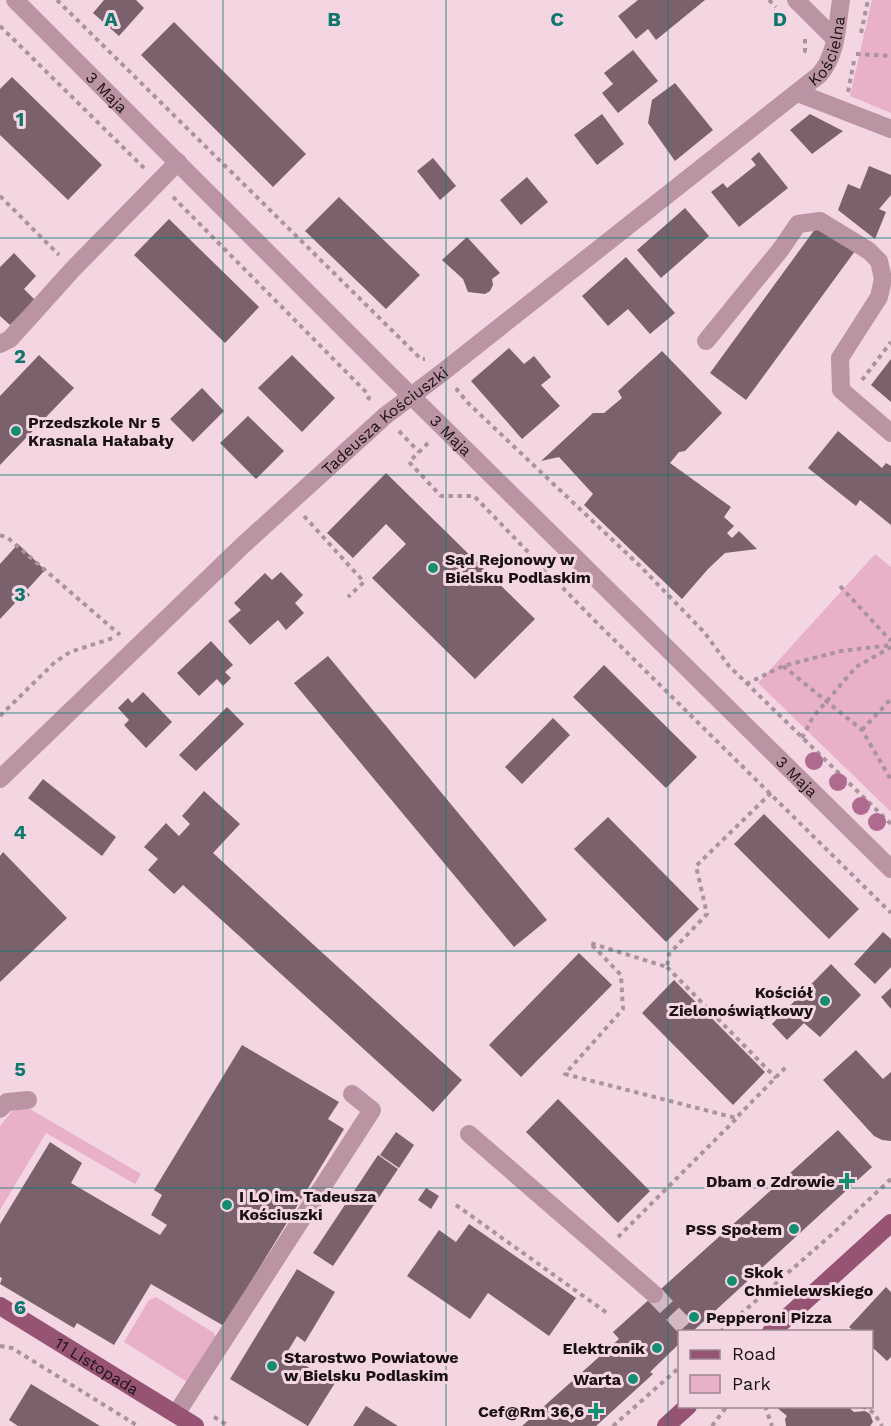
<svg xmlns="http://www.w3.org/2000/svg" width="891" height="1426" font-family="'Work Sans',sans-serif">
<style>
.green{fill:#e9b0c9}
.building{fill:#7a616b}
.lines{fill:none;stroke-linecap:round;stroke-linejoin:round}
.minor-tunnel{stroke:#d2b8c3;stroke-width:18;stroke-dasharray:18 9;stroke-linecap:butt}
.path{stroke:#a9939c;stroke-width:4;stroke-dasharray:4.5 4.5;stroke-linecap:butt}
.minor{stroke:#bb94a4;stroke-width:18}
.major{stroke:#965373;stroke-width:18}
.tree{fill:#af6a90}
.grid{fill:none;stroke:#0f766e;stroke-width:1.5;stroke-opacity:0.55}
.poi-dot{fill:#158d71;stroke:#f3d6e2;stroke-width:2}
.labels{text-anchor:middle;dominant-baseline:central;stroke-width:6;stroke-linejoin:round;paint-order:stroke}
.street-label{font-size:16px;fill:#1a1115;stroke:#f3d6e2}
.poi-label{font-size:16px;font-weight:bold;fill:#1a1115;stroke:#f3d6e2;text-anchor:start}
.grid-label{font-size:20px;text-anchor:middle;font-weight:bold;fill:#0f766e;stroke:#f3d6e2;stroke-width:6;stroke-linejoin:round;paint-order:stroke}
</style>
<rect width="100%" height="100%" fill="#f3d6e2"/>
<g class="green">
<polygon points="872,0 891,0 891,113 850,96"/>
<polygon points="875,554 891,567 891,812 758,683"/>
<polygon points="21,1109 30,1109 141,1174 135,1184 46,1133 0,1210 0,1126 12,1111"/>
<polygon points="156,1297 214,1333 217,1340 189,1383 124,1342 149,1300"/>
</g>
<g class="building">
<polygon points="104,0 136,0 144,8 119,36 93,13"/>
<polygon points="638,0 705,0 656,40 648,29 636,39 618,16"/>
<polygon points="174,22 306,154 273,187 141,55"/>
<polygon points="633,50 658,81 618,113 602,93 613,84 604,73"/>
<polygon points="12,77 102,165 68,200 0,135 0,89"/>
<polygon points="675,83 713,130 675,161 648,123 652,100"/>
<polygon points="602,114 624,144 597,165 574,135"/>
<polygon points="810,114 843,131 812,154 790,130"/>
<polygon points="759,152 788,188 739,227 711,192 723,183 727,188 756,165 751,159"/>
<polygon points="433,158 456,186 440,200 417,171"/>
<polygon points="869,166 891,175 891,195 879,209 886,212 875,239 838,210 848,184 860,189"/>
<polygon points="527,177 548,202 521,225 500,200"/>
<polygon points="339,197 420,275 386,309 305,231"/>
<polygon points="685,208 709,236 661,278 637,250"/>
<polygon points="169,219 259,307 225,343 134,255"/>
<polygon points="818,225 855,251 746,400 710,373"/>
<polygon points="467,237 500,273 492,279 493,285 490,291 485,294 468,292 463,279 442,260"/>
<polygon points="14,253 36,276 24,289 35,300 10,325 0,316 0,267"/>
<polygon points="626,257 675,313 650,334 628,309 608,326 582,296"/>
<polygon points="509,348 524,364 534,356 551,377 541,385 560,406 522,439 471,381"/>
<polygon points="662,351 722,413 685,451 679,452 670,463 731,507 724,517 734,526 727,533 732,538 739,531 757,549 725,553 708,569 682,599 584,505 593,494 559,457 541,461 593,413 604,413 622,398 618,391"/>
<polygon points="39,355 74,388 0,465 0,396"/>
<polygon points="292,355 335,398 302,432 258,388"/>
<polygon points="891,359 891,402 871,385"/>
<polygon points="202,388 224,411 193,442 170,419"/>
<polygon points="248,416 284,451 256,479 220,443"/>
<polygon points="838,431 882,468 886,463 891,466 891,525 860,500 856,506 808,468"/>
<polygon points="386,473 535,619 475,679 372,578 406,544 386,524 353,558 327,533"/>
<polygon points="18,544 45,570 26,591 30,595 21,604 17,601 0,619 0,564"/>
<polygon points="281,572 303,595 295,603 304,613 286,630 278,620 250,645 228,621 241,610 234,603 265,573 272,580"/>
<polygon points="211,641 233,665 225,672 231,678 223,686 217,679 199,696 177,673"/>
<polygon points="328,656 547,920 514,947 294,683"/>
<polygon points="604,665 697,757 666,788 573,697"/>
<polygon points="143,692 172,722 146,748 124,725 129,720 118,708 128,698 132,703"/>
<polygon points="227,707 244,724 196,771 179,755"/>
<polygon points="553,718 570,735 522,784 505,767"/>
<polygon points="43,779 116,837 102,856 28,798"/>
<polygon points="204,791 240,824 213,853 462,1080 433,1112 183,885 174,894 148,870 158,859 144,847 166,823 179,836 190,824 182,816"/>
<polygon points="764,814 859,909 829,939 734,844"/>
<polygon points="608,817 699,909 666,942 574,849"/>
<polygon points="3,852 67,918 0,982 0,856"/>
<polygon points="883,932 891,939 891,967 875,984 854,964"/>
<polygon points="579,953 612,985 521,1077 489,1045"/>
<polygon points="831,964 861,995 820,1037 804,1023 787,1040 772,1024"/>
<polygon points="674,980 765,1072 733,1105 642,1013"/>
<polygon points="891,988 891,1009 881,997"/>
<polygon points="242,1045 339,1102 328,1119 344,1129 224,1326 151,1284 114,1345 77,1323 74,1328 0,1284 2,1278 0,1277 0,1224 50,1142 82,1163 71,1183 160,1235 167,1225 151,1215 162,1195 154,1190"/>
<polygon points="856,1050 883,1079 891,1072 891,1141 882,1140 874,1136 823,1080"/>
<polygon points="558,1099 650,1191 618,1223 526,1132"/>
<polygon points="838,1130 872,1167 692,1332 680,1332 680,1343 650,1372 653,1374 596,1426 522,1426 619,1339 613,1332"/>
<polygon points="396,1132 414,1145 399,1168 380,1155"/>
<polygon points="378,1155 398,1169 333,1266 313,1253"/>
<polygon points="426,1188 439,1196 431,1209 418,1200"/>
<polygon points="469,1224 576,1298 549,1336 488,1293 470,1319 407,1276 439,1230 456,1242"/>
<polygon points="297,1269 335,1292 305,1342 297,1336 286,1354 335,1383 308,1426 230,1379"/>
<polygon points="886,1287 891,1292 891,1357 887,1361 872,1347 872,1332 855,1332 849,1327"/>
<polygon points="31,1384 100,1426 18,1426 9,1420"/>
<polygon points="366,1406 398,1426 353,1426"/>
<polygon points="775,1406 847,1406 854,1412 865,1411 870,1414 873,1422 870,1426 786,1426 785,1419 787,1416"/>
</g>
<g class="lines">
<polyline class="minor-tunnel" points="654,1294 690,1332"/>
<g class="path">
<polyline points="57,0 421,359 425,359"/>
<polyline points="769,0 776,7"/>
<polyline points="0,26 144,168"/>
<polyline points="861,33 868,0"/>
<polyline points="805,39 805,51 809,52"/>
<polyline points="856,54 891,56"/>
<polyline points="848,92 854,61"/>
<polyline points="0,196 59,255"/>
<polyline points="173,197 367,393 369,398 366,402"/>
<polyline points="862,380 891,342"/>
<polyline points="458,388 457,390 468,403 639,565 704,632 729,666 891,824"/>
<polyline points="399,431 419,452"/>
<polyline points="428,443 409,462 441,496 474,496 593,619 891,913"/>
<polyline points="304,516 364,582 348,597"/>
<polyline points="0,535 8,538 120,635"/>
<polyline points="840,586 891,641"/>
<polyline points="783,666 862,730 891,780"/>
<polyline points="746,684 783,666 841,651 891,645"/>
<polyline points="0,716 55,662 70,652 116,637"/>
<polyline points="862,730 891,699"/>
<polyline points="802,738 813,717 856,667 891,647"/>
<polyline points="771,793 696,866 707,914 669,954 667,967 590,943 621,975 623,1009 565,1074 736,1118 787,1066"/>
<polyline points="667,967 776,1078"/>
<polyline points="456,1205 607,1313"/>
<polyline points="618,1237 736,1119"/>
<polyline points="720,1332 830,1236 891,1179"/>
<polyline points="0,1346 12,1348 138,1426"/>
<polyline points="765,1406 772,1426"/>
<polyline points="862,1406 874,1413 882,1426"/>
<polyline points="214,1417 229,1426"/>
<polyline points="613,1426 680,1367"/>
<polyline points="712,1426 727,1406"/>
</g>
<g class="minor">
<path id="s1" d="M15 0 388 373 891 869"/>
<polyline points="796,0 835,39"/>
<polyline points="798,93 891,129"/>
<polyline points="706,341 781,249 798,224 820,221 869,251 879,261 883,279 879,297 840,358 841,390 891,433"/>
<polyline points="0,344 10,339 73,269 178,162"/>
<path id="s2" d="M0 779 242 546 385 416 443 372 819 75C837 56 837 25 841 0"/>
<polyline points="0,1109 7,1102 28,1100"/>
<polyline points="469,1134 654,1294"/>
<polyline points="176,1414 372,1110 352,1094"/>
</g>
<g class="major">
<path id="s3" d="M0 1306 195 1426"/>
<polyline points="771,1332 891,1223"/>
<polyline points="666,1426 688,1406"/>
</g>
</g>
<g class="tree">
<circle cx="814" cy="761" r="9"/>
<circle cx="838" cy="782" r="9"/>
<circle cx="861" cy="806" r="9"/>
<circle cx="877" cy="822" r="9"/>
</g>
<path class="grid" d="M223 0V1426M446 0V1426M668 0V1426M0 238H891M0 475H891M0 713H891M0 951H891M0 1188H891"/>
<g class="poi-dot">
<circle cx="16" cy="431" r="6"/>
<circle cx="433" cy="568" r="6"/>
<circle cx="825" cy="1001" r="6"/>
<path d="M844 1172h6v6h6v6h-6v6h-6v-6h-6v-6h6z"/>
<circle cx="227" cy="1205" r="6"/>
<circle cx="794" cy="1229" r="6"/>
<circle cx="732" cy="1281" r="6"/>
<circle cx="694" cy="1317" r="6"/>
<circle cx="657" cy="1348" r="6"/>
<circle cx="272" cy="1366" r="6"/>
<circle cx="633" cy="1379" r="6"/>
<path d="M593 1402h6v6h6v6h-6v6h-6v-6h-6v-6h6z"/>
</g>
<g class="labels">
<g class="street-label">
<text stroke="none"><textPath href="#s2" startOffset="1107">Kościelna</textPath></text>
<text stroke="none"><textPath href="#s1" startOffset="130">3 Maja</textPath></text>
<text stroke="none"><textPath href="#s2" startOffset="526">Tadeusza Kościuszki</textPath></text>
<text stroke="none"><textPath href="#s1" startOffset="616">3 Maja</textPath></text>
<text stroke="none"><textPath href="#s1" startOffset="1102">3 Maja</textPath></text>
<text stroke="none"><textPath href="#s3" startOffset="114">11 Listopada</textPath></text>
</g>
<g class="poi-label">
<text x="28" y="422">Przedszkole Nr 5<tspan x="28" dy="18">Krasnala Hałabały</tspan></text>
<text x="445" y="559">Sąd Rejonowy w<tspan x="445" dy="18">Bielsku Podlaskim</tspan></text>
<text x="813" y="992" text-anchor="end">Kościół<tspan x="813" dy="18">Zielonoświątkowy</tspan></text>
<text x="835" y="1181" text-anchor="end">Dbam o Zdrowie</text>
<text x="239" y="1196">I LO im. Tadeusza<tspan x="239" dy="18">Kościuszki</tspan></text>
<text x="782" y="1229" text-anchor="end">PSS Społem</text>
<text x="744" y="1272">Skok<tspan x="744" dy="18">Chmielewskiego</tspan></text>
<text x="706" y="1317">Pepperoni Pizza</text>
<text x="645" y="1348" text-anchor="end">Elektronik</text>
<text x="284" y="1357">Starostwo Powiatowe<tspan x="284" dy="18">w Bielsku Podlaskim</tspan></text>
<text x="621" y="1379" text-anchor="end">Warta</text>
<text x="584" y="1411" text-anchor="end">Cef@Rm 36,6</text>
</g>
</g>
<g class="grid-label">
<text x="111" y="26">A</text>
<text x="334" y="26">B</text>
<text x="557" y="26">C</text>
<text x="780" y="26">D</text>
<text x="20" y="126">1</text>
<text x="20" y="363">2</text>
<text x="20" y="601">3</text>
<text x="20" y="839">4</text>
<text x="20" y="1076">5</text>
<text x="20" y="1314">6</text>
</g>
<rect x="678" y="1330" width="195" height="78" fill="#f3d6e2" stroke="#9c8790" stroke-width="1.5"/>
<rect x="690" y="1350" width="30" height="9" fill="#965373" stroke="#9c8790" stroke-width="1.5"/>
<text x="732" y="1360" font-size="18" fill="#1a1115">Road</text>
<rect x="690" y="1375" width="30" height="18" fill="#e9b0c9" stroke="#9c8790" stroke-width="1.5"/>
<text x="732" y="1390" font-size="18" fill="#1a1115">Park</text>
</svg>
